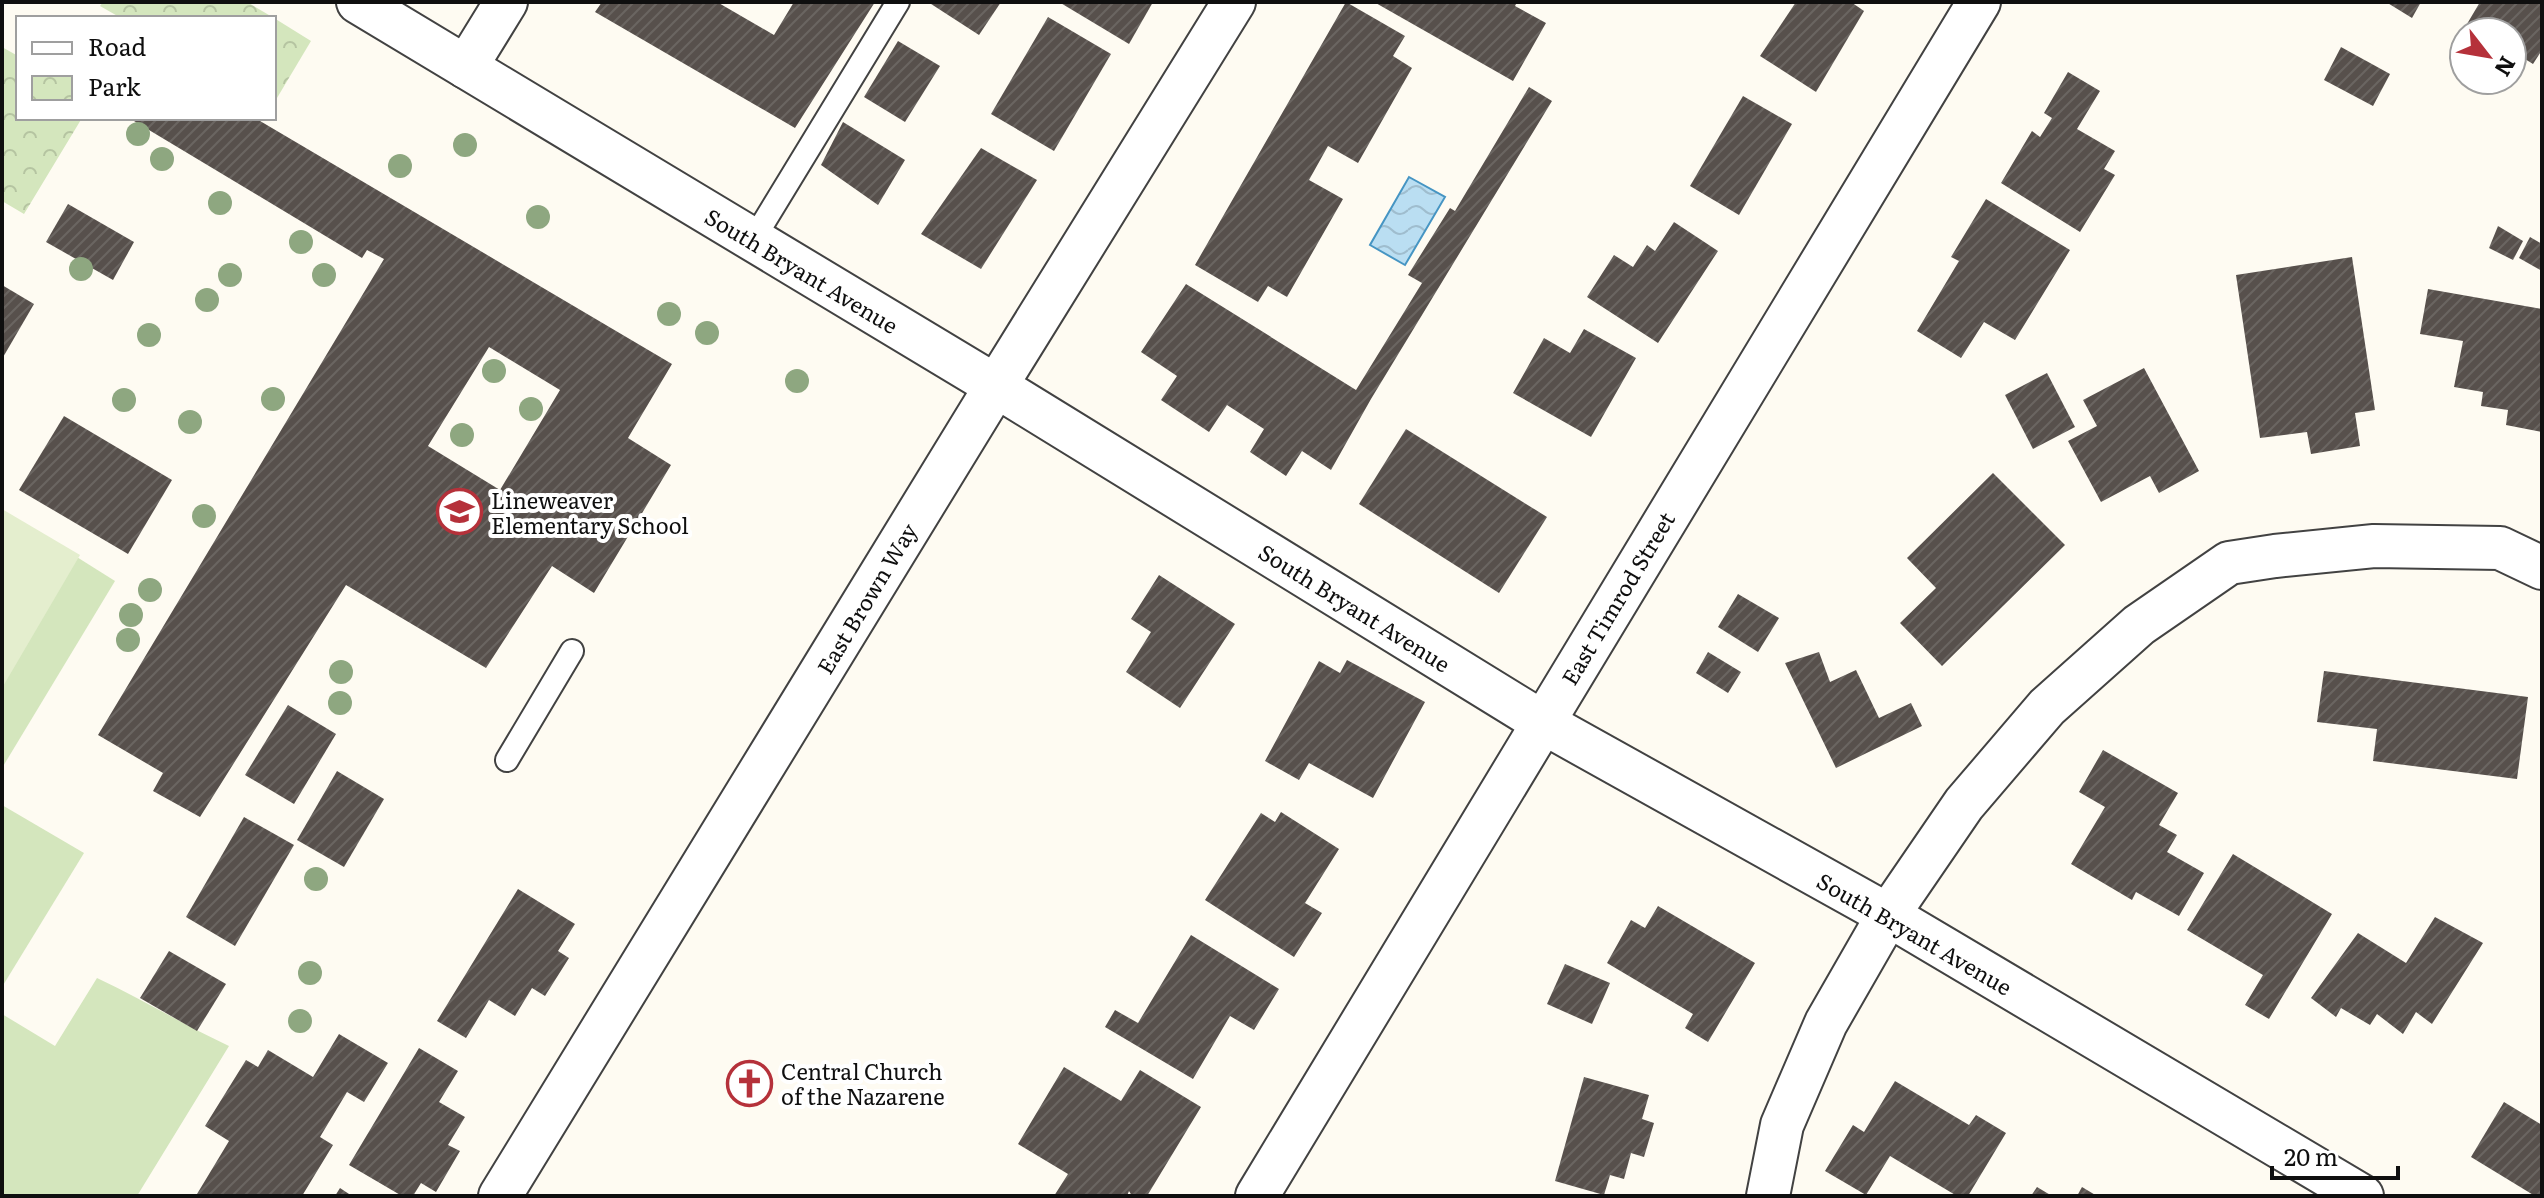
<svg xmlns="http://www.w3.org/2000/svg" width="2544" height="1198" font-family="Literata,serif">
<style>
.grass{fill:#d4e6bd}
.park{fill:url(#park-crowns)}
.pitch{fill:#e4eece}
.water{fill:url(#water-waves);stroke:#4695c3;stroke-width:2}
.building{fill:url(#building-hatch);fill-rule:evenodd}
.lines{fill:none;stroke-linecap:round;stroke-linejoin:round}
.service-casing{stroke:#424242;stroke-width:26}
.minor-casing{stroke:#424242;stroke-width:46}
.service{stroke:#fff;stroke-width:22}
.minor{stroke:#fff;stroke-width:42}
.tree{fill:#8ea780}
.labels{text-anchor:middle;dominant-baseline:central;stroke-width:8;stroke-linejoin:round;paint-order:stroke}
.street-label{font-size:22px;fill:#0f0f0f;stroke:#fff}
.poi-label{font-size:22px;fill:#0f0f0f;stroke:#fff;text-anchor:start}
</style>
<defs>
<pattern id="park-crowns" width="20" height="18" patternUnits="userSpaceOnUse" patternTransform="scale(2)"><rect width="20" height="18" fill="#d4e6bd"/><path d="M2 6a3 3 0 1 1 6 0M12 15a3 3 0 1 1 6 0" fill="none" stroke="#b5c4a1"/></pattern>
<pattern id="water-waves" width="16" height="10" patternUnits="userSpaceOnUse" patternTransform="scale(2)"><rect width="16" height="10" fill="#badef2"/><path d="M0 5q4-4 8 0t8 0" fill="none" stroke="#9fbdce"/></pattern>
<pattern id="building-hatch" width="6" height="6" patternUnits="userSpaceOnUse" patternTransform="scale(2)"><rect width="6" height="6" fill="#57504c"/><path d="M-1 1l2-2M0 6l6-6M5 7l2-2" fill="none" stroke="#6a6561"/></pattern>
</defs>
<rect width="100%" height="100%" fill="#fefbf2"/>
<g class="grass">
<polygon points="2,510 115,581 2,768"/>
<polygon points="2,805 84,853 2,987"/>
<path d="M97 978C142 999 184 1025 229 1046L137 1196H2V1014L55 1046Z"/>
</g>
<g class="park">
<polygon points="103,2 247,2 274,18 121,18 100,6"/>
<polygon points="274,18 311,41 274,103"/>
<polygon points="2,47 18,56 18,118 82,118 24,214 2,201"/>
</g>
<polygon class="pitch" points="2,509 80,555 2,688"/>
<polygon class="water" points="1409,177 1445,197 1405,265 1370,245"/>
<g class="building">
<polygon points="602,2 717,2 774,35 794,2 875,2 795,128 595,12"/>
<polygon points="928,2 1001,2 979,35"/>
<polygon points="1059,2 1153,2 1129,44"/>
<polygon points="1346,2 1405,36 1393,56 1412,68 1358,163 1328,146 1309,180 1343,199 1287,297 1268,286 1258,302 1195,265"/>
<polygon points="1374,2 1517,2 1515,6 1546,23 1513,81"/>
<polygon points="1796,2 1851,2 1864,11 1816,92 1760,56"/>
<polygon points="2386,2 2421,2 2412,18"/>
<polygon points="2480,2 2542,2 2542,50 2533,64 2512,51 2512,32 2481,32 2467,24"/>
<polygon points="1048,17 1111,54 1054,151 991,114"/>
<polygon points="898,41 940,66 905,122 864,97"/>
<polygon points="2341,47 2390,74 2373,106 2324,80"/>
<polygon points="2068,72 2100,91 2077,129 2115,151 2104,169 2115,175 2080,232 2001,183 2032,131 2040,137 2052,118 2044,113"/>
<polygon points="1529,87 1552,101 1371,399 1331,470 1302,451 1286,476 1250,452 1264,429 1227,405 1209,432 1161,400 1177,376 1141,352 1186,284 1356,390 1422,283 1408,275 1450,208 1455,211"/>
<polygon points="1743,96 1792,124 1739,215 1690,186"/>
<path d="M129 118H255L672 364 628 438 671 465 594 593 552 566 486 668 346 585 200 817 153 791 163 773 98 735 384 259 367 250 362 258ZM489 347 560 390 500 490 428 446Z"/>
<polygon points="843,122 905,160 878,205 821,165"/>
<polygon points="981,148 1037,180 981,269 921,234"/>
<polygon points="1986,199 2070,250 2015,340 1984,322 1961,358 1917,331 1959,261 1951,257"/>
<polygon points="68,204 134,242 113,280 46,242"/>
<polygon points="1674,222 1718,251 1658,343 1587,297 1614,255 1633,267 1647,245 1655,251"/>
<polygon points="2498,226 2523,241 2513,260 2489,248"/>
<polygon points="2530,237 2542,244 2542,271 2519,258"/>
<polygon points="2352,257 2375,410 2355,413 2360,446 2311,454 2307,432 2260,438 2236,275"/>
<polygon points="2,285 34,304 2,359"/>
<polygon points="2428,289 2542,309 2542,432 2506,425 2508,410 2481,406 2483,392 2454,387 2463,341 2420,334"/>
<polygon points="1584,329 1636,358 1591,437 1513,393 1544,338 1570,353"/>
<polygon points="2144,368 2199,471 2159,493 2150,476 2101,502 2068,441 2097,426 2083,400"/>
<polygon points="2047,373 2075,427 2033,449 2005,395"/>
<polygon points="64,416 172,480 128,554 19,490"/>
<polygon points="1406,429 1547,517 1499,593 1359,504"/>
<polygon points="1993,473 2065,545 1942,666 1900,623 1936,588 1907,558"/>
<polygon points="1159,575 1235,624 1180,708 1126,672 1151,632 1131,619"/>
<polygon points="1738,594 1779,618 1758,652 1718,627"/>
<polygon points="1708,652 1741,672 1728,693 1696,673"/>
<polygon points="1819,652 1830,682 1856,670 1879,718 1911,703 1922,726 1836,768 1785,663"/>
<polygon points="1347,660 1425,702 1373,798 1309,763 1299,780 1265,761 1319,661 1340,673"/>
<polygon points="2324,671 2528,697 2517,779 2373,761 2377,729 2317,722"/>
<polygon points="288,705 336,734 294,804 245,775"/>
<polygon points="2103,750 2178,793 2159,825 2177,835 2167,852 2204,873 2179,916 2136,892 2132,900 2071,864 2105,807 2079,792"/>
<polygon points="337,771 384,799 344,867 297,840"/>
<polygon points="1281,812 1339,849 1305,903 1322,913 1294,957 1205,900 1261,813 1275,822"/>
<polygon points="244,817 294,845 235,946 186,917"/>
<polygon points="2233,854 2332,914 2269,1019 2245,1005 2263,975 2187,930"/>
<polygon points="518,889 575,924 558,951 569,958 545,996 532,988 515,1016 489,1000 466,1038 437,1021"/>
<polygon points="1658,906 1755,963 1708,1042 1685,1028 1693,1014 1607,963 1631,920 1645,928"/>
<polygon points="2435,917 2483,943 2432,1024 2416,1012 2403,1034 2377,1014 2370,1025 2341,1008 2336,1017 2311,998 2358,933 2406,963"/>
<polygon points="1191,935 1279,989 1254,1030 1230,1016 1193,1079 1105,1027 1115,1010 1138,1023"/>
<polygon points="169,951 226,984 197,1031 140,998"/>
<polygon points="1565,964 1610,983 1592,1024 1547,1004"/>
<polygon points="339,1034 388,1063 364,1102 347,1092 320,1137 333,1145 302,1196 197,1194 229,1141 205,1126 246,1060 258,1067 268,1050 313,1077"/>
<polygon points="419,1048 458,1071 439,1102 465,1117 448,1145 460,1151 436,1192 421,1183 413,1196 402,1196 349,1165"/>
<polygon points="1064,1067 1121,1101 1140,1070 1201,1107 1147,1196 1132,1196 1129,1191 1127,1196 1054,1196 1068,1174 1018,1144"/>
<polygon points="1584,1077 1649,1095 1642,1119 1654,1123 1644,1157 1631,1153 1624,1179 1610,1175 1604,1195 1555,1181"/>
<polygon points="1895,1081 1969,1125 1976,1115 2006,1133 1968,1196 1957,1196 1890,1156 1866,1195 1825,1171 1853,1125 1864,1132"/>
<polygon points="2504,1102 2542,1125 2542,1196 2535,1196 2471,1157"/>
<polygon points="2037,1187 2052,1196 2031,1196"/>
<polygon points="2082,1187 2097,1196 2077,1196"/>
<polygon points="340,1188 352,1196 335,1196"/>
</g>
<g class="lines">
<defs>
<g id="service">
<polyline points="753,240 898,2"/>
<polyline points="507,760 572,651"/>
</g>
<g id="minor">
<polyline points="358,2 996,386 1542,722 1888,915 2362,1196"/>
<polyline points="466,67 506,2"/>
<polyline points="500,1196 996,386 1234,2"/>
<polyline points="1257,1196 1979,2"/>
<polyline points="1768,1196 1782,1125 1826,1023 1888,915 1964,804 2047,707 2139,625 2229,563 2275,556 2374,546 2500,548 2542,568"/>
</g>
</defs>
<use href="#service" class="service-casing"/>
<use href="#minor" class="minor-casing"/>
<use href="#service" class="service"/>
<use href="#minor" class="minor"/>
</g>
<g class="tree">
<circle cx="138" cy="134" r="12"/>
<circle cx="465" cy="145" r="12"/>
<circle cx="162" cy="159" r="12"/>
<circle cx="400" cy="166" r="12"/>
<circle cx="220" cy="203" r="12"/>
<circle cx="538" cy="217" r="12"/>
<circle cx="301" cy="242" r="12"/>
<circle cx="81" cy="269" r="12"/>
<circle cx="230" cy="275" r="12"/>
<circle cx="324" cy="275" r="12"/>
<circle cx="207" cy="300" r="12"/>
<circle cx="669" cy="314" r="12"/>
<circle cx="707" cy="333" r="12"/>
<circle cx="149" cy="335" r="12"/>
<circle cx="494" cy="371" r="12"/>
<circle cx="797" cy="381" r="12"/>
<circle cx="273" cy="399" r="12"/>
<circle cx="124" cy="400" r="12"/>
<circle cx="531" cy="409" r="12"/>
<circle cx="190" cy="422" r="12"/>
<circle cx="462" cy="435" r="12"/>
<circle cx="204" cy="516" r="12"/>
<circle cx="150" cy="590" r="12"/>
<circle cx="131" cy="615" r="12"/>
<circle cx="128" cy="640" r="12"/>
<circle cx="341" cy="672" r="12"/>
<circle cx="340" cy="703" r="12"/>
<circle cx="316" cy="879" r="12"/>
<circle cx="310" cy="973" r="12"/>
<circle cx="300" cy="1021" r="12"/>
</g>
<defs>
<symbol id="school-ring" viewBox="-11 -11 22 22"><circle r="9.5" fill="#fff" stroke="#b5313a" stroke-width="1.5"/><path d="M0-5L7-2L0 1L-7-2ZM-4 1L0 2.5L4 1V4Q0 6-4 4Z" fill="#b5313a"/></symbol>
<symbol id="church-ring" viewBox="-11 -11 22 22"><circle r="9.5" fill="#fff" stroke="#b5313a" stroke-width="1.5"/><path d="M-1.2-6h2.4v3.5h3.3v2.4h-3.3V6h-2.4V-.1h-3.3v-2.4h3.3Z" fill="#b5313a"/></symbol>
</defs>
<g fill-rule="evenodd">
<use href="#school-ring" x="434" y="486" width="51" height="51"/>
<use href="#church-ring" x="724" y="1058" width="51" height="51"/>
</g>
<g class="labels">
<g class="street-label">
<text transform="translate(802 270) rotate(31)">South Bryant Avenue</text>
<text transform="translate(866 598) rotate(-59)">East Brown Way</text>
<text transform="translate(1617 598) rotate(-59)">East Timrod Street</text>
<text transform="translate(1355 607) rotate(32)">South Bryant Avenue</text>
<text transform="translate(1915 933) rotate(30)">South Bryant Avenue</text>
</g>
<g class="poi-label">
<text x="491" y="499">Lineweaver<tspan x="491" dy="25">Elementary School</tspan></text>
<text x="781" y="1070">Central Church<tspan x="781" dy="25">of the Nazarene</tspan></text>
</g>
</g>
<rect width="2544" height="1198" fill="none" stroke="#0f0f0f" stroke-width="8"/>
<rect x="16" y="16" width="260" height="104" fill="#ffffff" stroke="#9f9f9f" stroke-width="2"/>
<rect x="32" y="42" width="40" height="12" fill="#ffffff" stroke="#9f9f9f" stroke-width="2"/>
<text x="88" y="56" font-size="24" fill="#0f0f0f">Road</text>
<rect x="32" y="76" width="40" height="24" fill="url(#park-crowns)" stroke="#9f9f9f" stroke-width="2"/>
<text x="88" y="96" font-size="24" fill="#0f0f0f">Park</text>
<g transform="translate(2488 56) rotate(121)"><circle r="38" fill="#ffffff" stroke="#9f9f9f" stroke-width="2"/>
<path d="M0-6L14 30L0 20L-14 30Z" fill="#b5313a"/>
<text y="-12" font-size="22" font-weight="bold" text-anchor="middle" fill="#0f0f0f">N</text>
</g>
<path d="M2272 1166v12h126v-12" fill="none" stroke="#0f0f0f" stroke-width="4"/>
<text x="2284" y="1166" font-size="24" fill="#0f0f0f" stroke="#ffffff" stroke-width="6" paint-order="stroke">20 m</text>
</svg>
